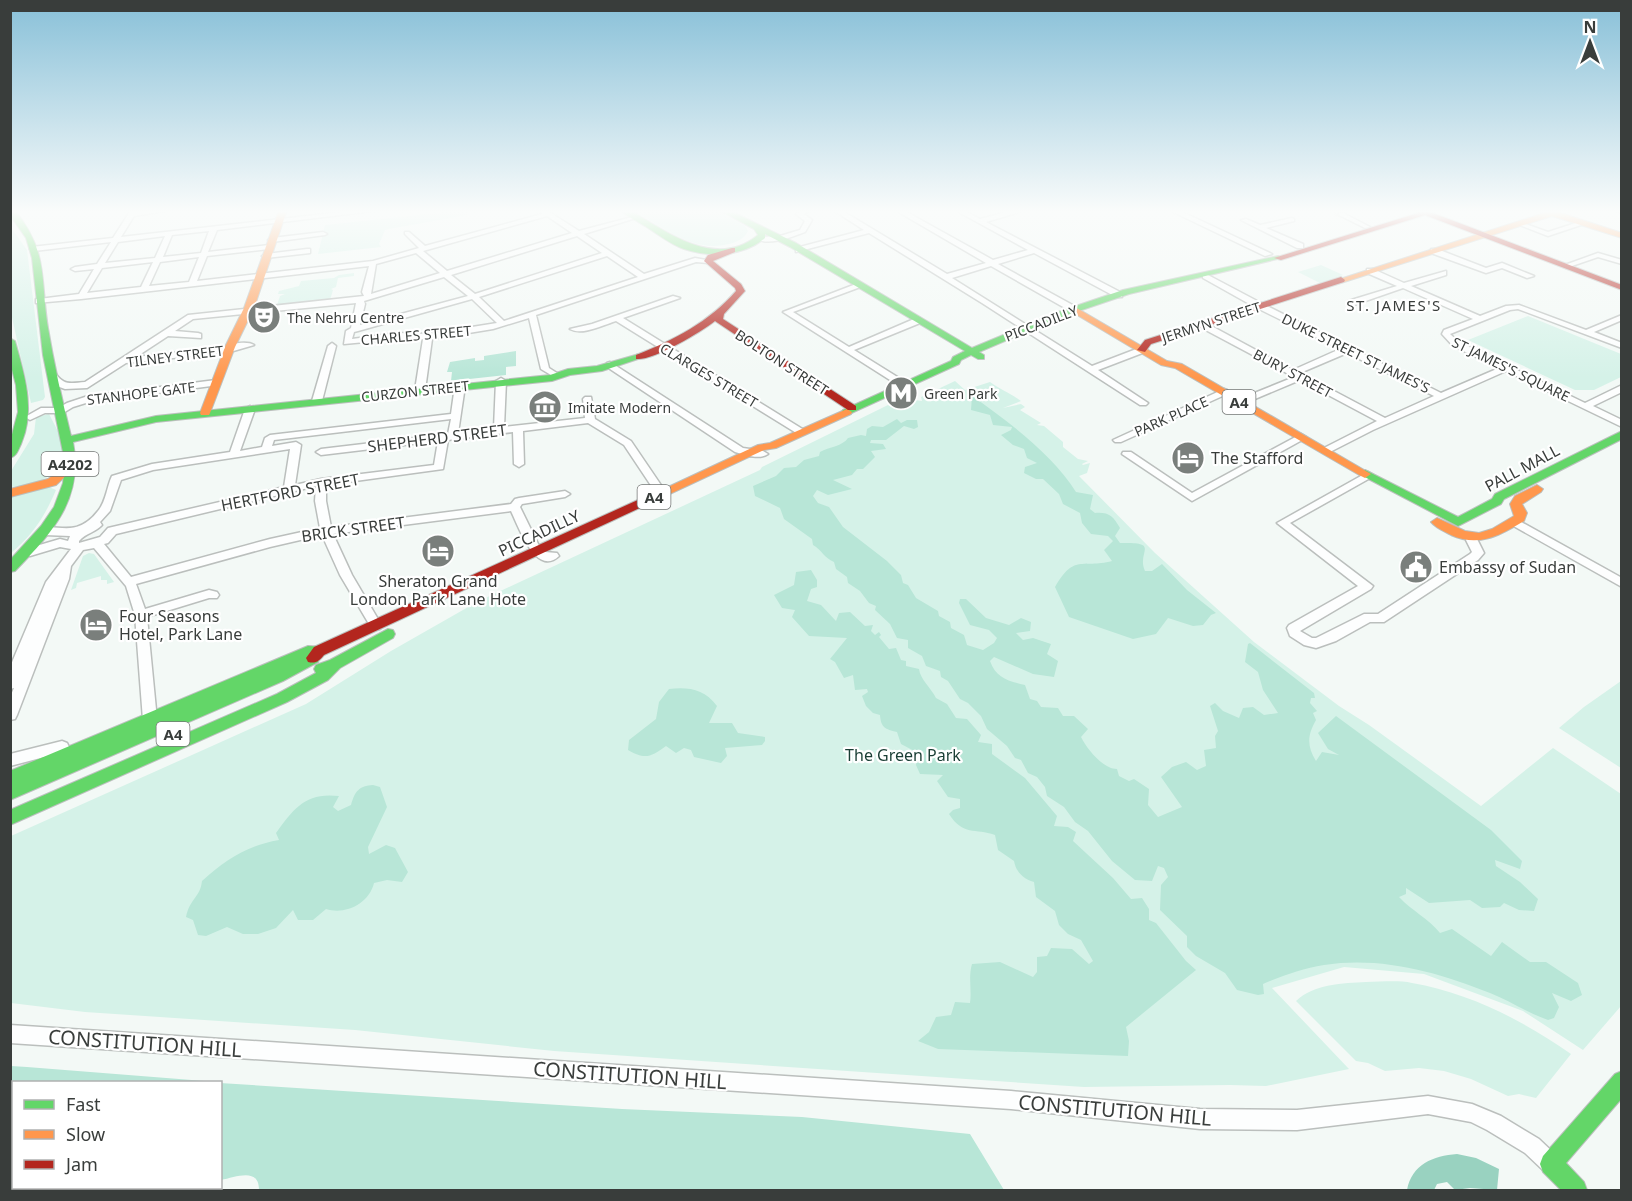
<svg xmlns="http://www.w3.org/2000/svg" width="1632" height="1201" font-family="'Noto Sans',sans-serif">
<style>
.green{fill:#d5f2e8}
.forest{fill:#b8e6d7}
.water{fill:#99d2c0}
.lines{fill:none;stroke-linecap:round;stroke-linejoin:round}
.street-tunnel{stroke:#ced3d1;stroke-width:8;stroke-dasharray:8 4;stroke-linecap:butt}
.street-casing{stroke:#bbbfbd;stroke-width:3}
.fast-casing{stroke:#bbbfbd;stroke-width:2}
.slow-casing{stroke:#bbbfbd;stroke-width:2}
.jam-casing{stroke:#bbbfbd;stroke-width:2}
.street{fill:#fdfefe;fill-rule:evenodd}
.fast{fill:#63d668;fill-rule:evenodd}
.slow{fill:#ff974d;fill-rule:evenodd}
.jam{fill:#b3261e;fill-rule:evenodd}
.labels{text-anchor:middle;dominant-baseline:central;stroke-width:4.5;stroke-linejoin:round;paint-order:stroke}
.far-poi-label{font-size:14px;fill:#393d3b;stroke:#fff;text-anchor:start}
.far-street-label{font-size:14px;fill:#393d3b;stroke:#fff}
.far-neighbourhood-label{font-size:15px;letter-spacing:1.5px;fill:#393d3b;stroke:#fff}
.shield{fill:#fff;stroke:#747776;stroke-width:1.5}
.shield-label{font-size:15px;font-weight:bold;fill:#393d3b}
.street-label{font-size:16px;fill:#393d3b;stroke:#fff}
.poi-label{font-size:16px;fill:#393d3b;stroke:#fff;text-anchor:start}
.park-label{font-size:16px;fill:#193e34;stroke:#fff}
.near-street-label{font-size:20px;fill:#393d3b;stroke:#fff}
</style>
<rect width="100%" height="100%" fill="#f3f9f6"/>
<g class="green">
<polygon points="467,210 467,215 389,229 385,230 379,244 381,247 318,254 325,225"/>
<path d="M633 210H716L745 226 748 231C744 239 737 242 729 244 692 253 664 228 633 210Z"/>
<polygon points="10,226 27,250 45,397 43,400 31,403 11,313"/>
<polygon points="1321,265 1343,275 1320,283 1298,272"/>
<polygon points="354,273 354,276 338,278 336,287 331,289 333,290 330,300 277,305 280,296 285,294 278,294 279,291 299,286 301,281 334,278 339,275"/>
<polygon points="1528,316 1621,354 1621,377 1594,390 1575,390 1468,340"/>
<path d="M955 381 965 390 990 382C1001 390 1010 393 1021 401L1003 408 1021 404 1025 407 1020 410 1041 423 1037 425 1044 426 1063 442V447L1078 459 1088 461 1082 464 1083 465 1090 463 1087 473 1079 476 1155 553 1254 642 1339 706 1369 725 1481 806 1553 748 1621 794V1006L1583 1050 1523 1011 1424 974 1344 967 1272 988 1349 1069 1266 1086 1230 1085 1084 1087 554 1051 355 1030 85 1012 11 1003V836L306 704 391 651 477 602 760 470 762 467 888 405 895 409 915 400 922 401 921 397Z"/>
<polygon points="49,414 64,443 64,469 31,485 11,487 11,471 34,434 36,417"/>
<path d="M49 487 56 490C45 516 32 536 11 553V495Z"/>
<polygon points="89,553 94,554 114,582 107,584 107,580 101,580 101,576 77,583 76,588 71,590 83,556"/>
<polygon points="1621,681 1621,768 1559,728 1584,707"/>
<path d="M1366 982C1381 982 1398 980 1412 983 1470 993 1524 1021 1571 1054L1536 1098 1519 1094 1508 1096 1471 1079 1444 1071 1419 1068 1385 1071 1368 1063 1356 1061 1296 1001C1314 984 1343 983 1366 982Z"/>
</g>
<g class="forest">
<polygon points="516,351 516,366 506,367 506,375 451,381 452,372 447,372 450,362 475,358 475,361 484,360 484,356"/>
<path d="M972 396C1008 421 1053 455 1076 492L1093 495 1090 509 1095 513C1109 512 1113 516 1120 528L1115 536 1120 543C1162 542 1136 551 1145 571H1152L1162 564 1187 590 1216 613 1211 615 1203 625 1193 626 1168 618 1156 634 1133 639 1069 617 1055 587C1075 553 1081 569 1112 561L1104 550 1113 541 1108 536 1091 534 1082 523 1080 513 1063 504 1059 494 1043 479H1036L1024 473 1025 467 1037 463 1027 458 1024 449 1013 445 1001 435 1011 430 1012 427 993 425 990 415 971 410Z"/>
<path d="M897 419 901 423 907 420H917L918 427 914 429 904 426 886 440H871L870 443 883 444 886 449 871 451 875 457 863 469H857L852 475 833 480 852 489 828 495 817 490 813 496 818 503 829 507 843 527 887 561 901 575 903 583 908 585 916 598 938 611 939 616 950 622 951 628 964 635 967 645 983 650 994 643 997 638 989 630 970 625 959 603 960 599H966L986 618 1009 625 1021 618 1031 622 1030 631 1016 633 1023 640 1033 638 1051 644 1047 654 1058 661 1054 677 1033 674 994 657 990 661C996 678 1008 681 1025 685L1030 699 1037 701 1041 707 1058 708 1063 716H1074L1088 729 1081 737C1087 749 1103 769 1117 769L1119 776 1129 781 1134 779 1149 789 1148 805 1158 817 1182 807 1161 777 1172 767 1186 762 1197 770 1206 766 1204 750 1216 748 1215 736 1218 731 1210 706 1215 703 1223 711 1239 718 1243 708 1253 707 1264 715 1278 713 1263 690 1258 672 1245 662 1248 644 1250 643 1314 693 1315 698H1311L1310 703 1317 711 1313 713 1316 720C1307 736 1307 746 1316 761L1322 752 1339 755 1328 749 1318 733 1336 716 1491 830 1522 861 1520 869 1495 860 1496 866 1520 882 1538 899 1534 911 1519 910 1504 903 1500 907 1482 908 1470 900 1429 903 1406 888V894L1399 897C1412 911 1428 918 1440 933L1452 929 1491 956 1502 942 1530 962H1546L1578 983 1582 995 1571 1001 1552 993 1559 1007 1554 1018 1548 1020C1528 1013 1510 1001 1490 993 1438 972 1380 956 1324 965 1303 968 1282 976 1263 984L1264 994 1258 995 1237 990 1225 973 1196 956 1187 947V936L1160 910 1161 885 1168 877 1164 868 1158 866 1152 881 1135 880 1112 861 1088 831 1075 822 1064 807 1047 796 1045 787 1037 777 1028 773 1021 760 1015 758 1007 746 987 729 981 716 968 703 960 699 948 681 941 677 940 671 926 666 922 656 908 648V640L897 638 890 624 875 610 876 606 869 603 860 591 848 583 847 577 836 569 834 562C824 558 822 550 813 545L812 539 784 519 780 508 755 496 753 486 776 476 784 468 796 467 804 460 819 456 820 452C829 447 843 446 848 438L861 435 866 436 867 429 872 426 883 427Z"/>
<path d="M811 570 817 580V587L811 589 807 601 821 605 836 621 839 613 850 612 865 626 873 625 871 631 875 635 879 632 881 635 879 637 889 649 896 648 901 660 906 661V666L919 669C920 679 931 688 936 698L947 704 956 718 967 719 981 735 978 742 992 744V754L1025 778 1057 816 1054 826 1068 827 1076 832 1073 841 1113 878 1131 899 1142 898 1149 909V920L1156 923 1186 961 1196 970 1126 1027 1129 1041 1128 1056 938 1049 918 1041 929 1032 936 1017 951 1015 955 1002 970 1003C972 989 968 978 972 964L1000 962 1033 977 1037 972V957L1047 956 1051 948 1072 949 1089 964 1093 961 1081 940 1068 934 1059 925 1055 911 1036 897 1034 882C1023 879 1016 872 1014 861L998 850 995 835C975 828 963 836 949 814L953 810 960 808V799L948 797 937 781 943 775 920 774 916 765 918 753 901 744 897 732C885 729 881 728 880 715L873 713 866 706 862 696 868 692 867 689 855 690 853 675 844 678 835 662 830 659 847 638 809 636 792 617 795 610 782 608 774 595 794 585 796 572Z"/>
<path d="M669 689C689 687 704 689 717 706L709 723H732L738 733 765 737V741L762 745 725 748 727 756 721 763 694 757 691 750 684 748 676 753 666 746C651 757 645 760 628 750L629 740 656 719 659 702Z"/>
<path d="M373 785 380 787 387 807 368 847 369 854 386 845 395 848 408 872 402 882 387 880 374 883C369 904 345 915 326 909L313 920H298L293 910 276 928 258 934H243L227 927 206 936 198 935 193 920 186 917C190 898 200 898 202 881 227 859 246 846 279 840L276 833C294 808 306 792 339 796L333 807 338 811 351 805C355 791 359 786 373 785Z"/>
<polygon points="11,1066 27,1067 217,1082 14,1082 13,1107 11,1105"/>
<path d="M220 1083 622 1109 802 1117 970 1134 1004 1190H259C259 1167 236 1177 221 1180Z"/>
<polygon points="63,1188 189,1188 182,1190 61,1190"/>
</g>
<path class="water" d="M1457 1154 1476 1158 1499 1169 1497 1190 1470 1188 1455 1190 1447 1182 1437 1184 1434 1190H1407C1412 1164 1433 1156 1457 1154Z"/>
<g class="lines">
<polyline class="street-tunnel" points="1335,211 1341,214"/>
<defs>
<g id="street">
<path d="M131 210H170L134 216 121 237 359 210H381L217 230 208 252 269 245 273 247 269 249 207 256 197 281 373 261 419 248 405 234V232H409L425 246 542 214 540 210H546L579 231 636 216V218L584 234 644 274 695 258 712 261 708 263 696 262 536 315 549 368 560 375 556 378 541 369 529 318 493 329 432 339 425 390 420 393 417 392 415 390 423 339H397L344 344 346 331 351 328 356 303 193 319 175 331 198 333 201 334V338L168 336 136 357 226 347C232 343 248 341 254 345L230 352 126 363 87 388 65 389 54 385 49 376 53 373 56 374C64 386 72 383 85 382L188 315 364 296 362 292 369 266 81 299 36 303V299H39L79 294 94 269 75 271 71 269 75 267 97 264 111 242 34 251 30 249 31 247 113 238ZM547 216 572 233 447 271 423 251ZM209 231 201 253 163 257 172 235ZM165 236 155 258 105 263 118 242ZM577 236 602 253 475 294 451 275ZM416 253 440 273 371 294 376 264ZM607 256 638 277 504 321 479 297ZM199 257 189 282 149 286 160 262ZM153 262 141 287 87 293 102 268ZM444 277 468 296 360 325 365 304 364 301ZM472 299 497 323 428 334 397 333 352 339 354 332 358 331Z"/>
<path d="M802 210H811L804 214 812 220 805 232C791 237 770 246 756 239L760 237 780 236 800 230 805 221 796 214Z"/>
<polygon points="833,210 841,210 947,274 986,263 895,210 903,210 993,260 1028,250 955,210 963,210 980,219 1014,210 1026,210 986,222 1122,293 1122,297 1116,297 1034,253 998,264 1078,308 1078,312 1072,312 991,266 952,278 1092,366 1139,348 1145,348 1145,352 1098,370 1148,403 1146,405 1140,405 982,303 869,233 796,252 796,248 864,230"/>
<polygon points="1169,210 1178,210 1272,254 1265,256"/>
<polygon points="1615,210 1622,210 1622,213 1616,211"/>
<polygon points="1339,213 1343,213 1370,227 1365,228 1339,215"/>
<polygon points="1292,218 1294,219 1294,221 1266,228 1303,244 1303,248 1297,248 1241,220 1246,219 1260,225"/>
<polygon points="1582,221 1585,223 1584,224 1548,236 1517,224 1520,222 1548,232"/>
<polygon points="323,232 327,234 325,235 272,242 268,240 272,238"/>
<polygon points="307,249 310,249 310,253 266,258 262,256 266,254"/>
<polygon points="1431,249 1437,249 1486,268 1502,263 1534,276 1527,278 1502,268 1486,273 1431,253"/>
<polygon points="1598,253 1622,260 1622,264 1598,257 1566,268 1562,266"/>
<path d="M1367 269H1373L1404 283 1446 271V275L1411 286 1480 316 1506 306 1519 305 1586 330 1622 315V320L1594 332 1622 343V348L1518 309 1510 310 1450 334 1459 342 1585 403 1622 385V392L1593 406 1622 420V427L1506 371 1373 430 1326 454 1321 451 1322 449 1377 421 1300 380 1243 404H1237V400L1294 377 1198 326V322H1204L1293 370 1340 349 1253 306 1203 278V274H1206L1259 302 1441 393 1499 368 1453 346 1442 334 1444 330 1473 319 1403 288 1354 305H1348V301L1397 286 1367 273ZM1347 353 1434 396 1385 418 1300 373Z"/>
<polygon points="856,284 863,286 793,312 849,347 914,319 920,319 920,323 854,350 907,383 907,387 901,387 783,312"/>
<path d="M673 296 680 298 623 318 804 430V434H798L616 321C603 325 582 336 570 329L592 324Z"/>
<polygon points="332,343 336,346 322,401 320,403 314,403 312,401 328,346"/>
<path d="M610 362 743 448 763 451 768 454C759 460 745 455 735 452L607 367V363Z"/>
<path d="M501 378 506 381 504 427 585 418 583 399 585 397H591L595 419 631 441 667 494 666 496H658L624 445 588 423 523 431 524 464 519 467 514 464 513 432 448 440 443 469 326 485V501L331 527 511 504 515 499 519 498 565 491 570 494 565 497 522 504 520 507 541 550 545 552 557 553 559 556C536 578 518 525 511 511L333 534 352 575 382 626 380 629H372L340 575 322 535 270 547 136 584 145 609 209 590 217 592 219 595 217 598H209L147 617 157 720 155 724 150 725 145 724 143 720 135 615 126 586 94 548 83 550 71 566 69 579 17 715 15 719 10 720V697L14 688 10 689V667L46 582 71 549 60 547 30 556 24 552 26 549 60 539 68 541 70 536 45 535 39 531C52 519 74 542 98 511 106 502 107 486 112 476L152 464 230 452 245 409 250 406 255 409 240 451 262 447 265 438 270 435 451 414 455 386 460 383 465 386 458 433 494 428 496 381ZM451 419 448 434 321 449 316 452 321 455 438 441 434 465 321 479 295 485 301 445 296 442 272 446 274 440ZM290 449 284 487 108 528 100 537 79 543V541C86 533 96 532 102 525L100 522 110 511 121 480 153 470ZM316 486 315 501 320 528 270 539 131 577 104 544 108 543 116 534Z"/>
<polygon points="216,380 219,381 219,385 89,402 73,407 63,413 45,413 30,420 25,417 41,408 58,408 67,403 88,396"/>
<polygon points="1224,389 1227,390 1227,394 1121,442 1115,442 1113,440"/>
<polygon points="1301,434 1306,437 1304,439 1192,501 1122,454 1123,452 1131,452 1192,493"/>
<polygon points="1368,472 1373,475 1372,477 1290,523 1373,586 1371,589 1300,631 1312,638 1316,638 1364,614 1378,614 1470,554 1472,552 1466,540 1468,537 1476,537 1484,553 1478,560 1384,622 1370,622 1336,641 1316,648 1304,645 1290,636 1287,628 1289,625 1358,586 1277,523"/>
<polygon points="1514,518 1622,578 1622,587 1510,524 1509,522 1510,520"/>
<polygon points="62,741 67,743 69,747 67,751 10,766 10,754"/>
<polygon points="10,1025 1011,1091 1200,1109 1297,1110 1428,1096 1472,1104 1501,1116 1539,1139 1558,1157 1561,1164 1558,1171 1551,1174 1544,1171 1525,1153 1487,1130 1471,1122 1428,1114 1297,1130 1200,1129 1011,1109 10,1043"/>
</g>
<g id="fast">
<path d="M10 210H15C49 254 40 277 48 328 54 364 62 400 71 436L156 416 550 375 568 369 597 366 639 354 644 357 602 371 570 375 552 381 156 422 73 442C84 499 52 533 15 571L10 572V560L41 526 54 507 63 483 65 462 43 355 32 258 26 238 10 215Z"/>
<path d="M620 210H630C667 232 716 270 758 235L754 229 719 210H729L796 243 972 348 1058 312 1123 290 1278 256 1282 258 1129 294 1064 316 979 352 984 355V359H978L971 355 961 360 959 364 847 415 842 412 843 410 951 361 953 357 965 351 790 247 765 234V238C744 256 711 258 684 249 672 245 659 235 648 228 639 222 628 217 620 210Z"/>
<path d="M10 338 15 341C24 374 36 410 21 444 18 450 17 456 10 458V442L18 412 16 385 10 362Z"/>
<polygon points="1622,431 1622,439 1504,499 1501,504 1458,526 1359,474 1365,470 1369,472 1458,517 1492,499 1495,494"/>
<polygon points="388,629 393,630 395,634 393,638 340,668 328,680 287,702 10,825 10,810 277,694 316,673 314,669 316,665 330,660"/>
<polygon points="308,646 324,647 326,651 324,655 319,656 318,662 283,681 10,800 10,785 281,668 10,785 10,771"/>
<polygon points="1622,1071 1622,1098 1566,1163 1584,1182 1587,1190 1561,1190 1543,1172 1540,1164 1543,1156 1615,1074"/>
</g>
<g id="slow">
<polygon points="279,210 287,210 254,308 235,347 210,413 209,415 201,415 200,413 225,347 244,308"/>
<polygon points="1538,210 1555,211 1622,233 1622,238 1552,216 1344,282 1337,280 1544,213"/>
<polygon points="1075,307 1167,361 1182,364 1371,474 1365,478 1361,476 1175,368 1161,365 1072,312 1072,308"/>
<polygon points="847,409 852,412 851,414 776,448 764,450 644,506 640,507 634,503 758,445 770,443"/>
<polygon points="70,463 76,466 56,485 10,497 10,489 48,479"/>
<path d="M1537 485 1543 489 1541 492 1522 504 1527 513 1524 521C1500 535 1479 548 1451 535 1444 531 1436 528 1431 522L1437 518 1465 531 1479 533 1492 529 1514 516 1510 504 1515 496Z"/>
</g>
<g id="jam">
<polygon points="1414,210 1425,210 1622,285 1622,290 1425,215 1281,260 1274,258 1418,213"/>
<path d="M732 248H735V252L713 261 741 284 745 291 724 314 723 319 856 406V410H848L715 321C701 332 653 361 636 359V355C674 340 709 322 736 291L735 288 704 261 708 255Z"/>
<polygon points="1341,277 1345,280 1344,282 1151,344 1145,352 1137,350 1145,340"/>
<path d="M640 499 646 503 644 506 324 655C319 661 316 664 308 662L306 658 314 647Z"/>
</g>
</defs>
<use href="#street" class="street-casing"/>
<use href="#fast" class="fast-casing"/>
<use href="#slow" class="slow-casing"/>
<use href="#jam" class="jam-casing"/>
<use href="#street" class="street"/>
<use href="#fast" class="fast"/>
<use href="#slow" class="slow"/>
<use href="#jam" class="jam"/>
</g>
<linearGradient id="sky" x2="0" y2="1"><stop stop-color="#88c0d8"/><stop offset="0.56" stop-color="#fafcfb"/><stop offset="1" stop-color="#fafcfb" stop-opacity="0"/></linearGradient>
<rect width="1632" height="378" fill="url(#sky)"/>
<defs>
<symbol id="theatre-disc" viewBox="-11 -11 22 22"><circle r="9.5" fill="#7a7f7c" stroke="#fff"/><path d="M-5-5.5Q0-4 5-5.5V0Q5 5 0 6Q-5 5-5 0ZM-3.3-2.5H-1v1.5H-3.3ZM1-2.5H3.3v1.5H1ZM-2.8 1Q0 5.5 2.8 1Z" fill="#fff"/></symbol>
<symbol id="metro-disc" viewBox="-11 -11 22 22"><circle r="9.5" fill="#7a7f7c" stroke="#fff"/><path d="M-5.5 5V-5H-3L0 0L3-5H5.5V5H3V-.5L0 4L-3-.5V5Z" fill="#fff"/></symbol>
<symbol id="museum-disc" viewBox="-11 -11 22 22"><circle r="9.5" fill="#7a7f7c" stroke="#fff"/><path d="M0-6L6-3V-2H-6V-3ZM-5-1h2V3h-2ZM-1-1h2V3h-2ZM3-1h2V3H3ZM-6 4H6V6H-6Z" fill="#fff"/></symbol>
<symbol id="hotel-disc" viewBox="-11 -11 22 22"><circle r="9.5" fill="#7a7f7c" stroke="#fff"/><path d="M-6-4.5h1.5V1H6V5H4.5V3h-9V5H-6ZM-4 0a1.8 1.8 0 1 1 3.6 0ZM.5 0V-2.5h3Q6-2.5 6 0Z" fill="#fff"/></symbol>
<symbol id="civic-disc" viewBox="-11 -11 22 22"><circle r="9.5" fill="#7a7f7c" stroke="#fff"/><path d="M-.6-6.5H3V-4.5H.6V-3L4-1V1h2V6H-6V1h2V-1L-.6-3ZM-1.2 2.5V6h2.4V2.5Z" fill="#fff"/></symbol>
</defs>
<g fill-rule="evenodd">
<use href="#theatre-disc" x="245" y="298" width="38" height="38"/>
<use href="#metro-disc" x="882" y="374" width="38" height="38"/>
<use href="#museum-disc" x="526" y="388" width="38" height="38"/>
<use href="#hotel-disc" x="1169" y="439" width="38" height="38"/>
<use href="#hotel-disc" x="419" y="532" width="38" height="38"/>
<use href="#civic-disc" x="1397" y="548" width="38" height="38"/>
<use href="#hotel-disc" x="77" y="606" width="38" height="38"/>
</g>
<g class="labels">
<g class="far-poi-label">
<text x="287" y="317">The Nehru Centre</text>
<text x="924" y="393">Green Park</text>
<text x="568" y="407">Imitate Modern</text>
</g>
<g class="far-street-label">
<text transform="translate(1211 322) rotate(-18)">JERMYN STREET</text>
<text transform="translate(1041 323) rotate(-21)">PICCADILLY</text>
<text transform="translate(416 335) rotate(-5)">CHARLES STREET</text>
<text transform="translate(1356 353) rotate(26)">DUKE STREET ST JAMES'S</text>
<text transform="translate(175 356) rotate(-7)">TILNEY STREET</text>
<text transform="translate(782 362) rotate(33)">BOLTON STREET</text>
<text transform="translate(1511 369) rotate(26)">ST JAMES'S SQUARE</text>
<text transform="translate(1293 373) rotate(28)">BURY STREET</text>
<text transform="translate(709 375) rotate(31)">CLARGES STREET</text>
<text transform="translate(415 391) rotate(-6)">CURZON STREET</text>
<text transform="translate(141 393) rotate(-7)">STANHOPE GATE</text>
<text transform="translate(1171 416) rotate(-24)">PARK PLACE</text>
</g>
<g class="far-neighbourhood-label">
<text x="1394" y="305">ST. JAMES'S</text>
</g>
<g class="shield">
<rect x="1222.5" y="390" width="33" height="24" rx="4.5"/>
<rect x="41.5" y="452" width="57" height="24" rx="4.5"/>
<rect x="637.5" y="485" width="33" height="24" rx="4.5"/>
<rect x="156.5" y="722" width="33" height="24" rx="4.5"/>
</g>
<g class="shield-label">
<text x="1239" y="402">A4</text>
<text x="70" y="464">A4202</text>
<text x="654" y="497">A4</text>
<text x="173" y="734">A4</text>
</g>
<g class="street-label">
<text transform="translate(437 438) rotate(-7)">SHEPHERD STREET</text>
<text transform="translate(1522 468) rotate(-28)">PALL MALL</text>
<text transform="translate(290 492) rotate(-11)">HERTFORD STREET</text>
<text transform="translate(353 529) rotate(-8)">BRICK STREET</text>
<text transform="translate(539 533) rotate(-25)">PICCADILLY</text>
</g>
<g class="poi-label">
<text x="1211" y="458">The Stafford</text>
<text x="1439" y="567">Embassy of Sudan</text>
<text x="438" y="581" text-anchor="middle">Sheraton Grand<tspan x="438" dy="18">London Park Lane Hote</tspan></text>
<text x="119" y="616">Four Seasons<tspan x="119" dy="18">Hotel, Park Lane</tspan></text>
</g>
<g class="park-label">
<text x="903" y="755">The Green Park</text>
</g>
<g class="near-street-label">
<text transform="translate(145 1043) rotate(4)">CONSTITUTION HILL</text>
<text transform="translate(630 1075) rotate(4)">CONSTITUTION HILL</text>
<text transform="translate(1115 1110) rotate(5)">CONSTITUTION HILL</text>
</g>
</g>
<rect width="1632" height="1201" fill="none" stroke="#393d3b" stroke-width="24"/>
<rect x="12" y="1081" width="210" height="108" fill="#ffffff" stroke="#b0b1b1" stroke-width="1.5"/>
<rect x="24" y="1100" width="30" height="9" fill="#63d668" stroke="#b0b1b1" stroke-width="1.5"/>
<text x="66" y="1111" font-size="18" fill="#393d3b">Fast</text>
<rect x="24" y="1130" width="30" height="9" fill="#ff974d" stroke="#b0b1b1" stroke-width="1.5"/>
<text x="66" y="1141" font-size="18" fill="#393d3b">Slow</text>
<rect x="24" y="1160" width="30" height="9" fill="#b3261e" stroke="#b0b1b1" stroke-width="1.5"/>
<text x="66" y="1171" font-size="18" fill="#393d3b">Jam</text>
<g transform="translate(1590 42)" stroke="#ffffff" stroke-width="4.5" paint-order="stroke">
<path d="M0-4.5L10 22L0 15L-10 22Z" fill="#393d3b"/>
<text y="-9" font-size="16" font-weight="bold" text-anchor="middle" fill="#393d3b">N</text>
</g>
</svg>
